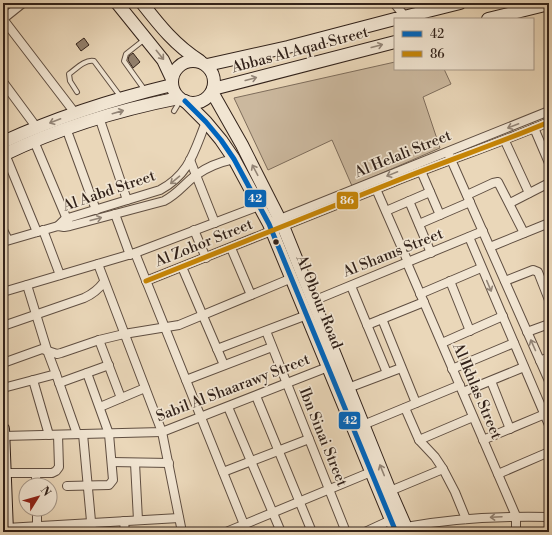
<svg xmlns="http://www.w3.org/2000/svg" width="552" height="535" font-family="'Libre Bodoni',serif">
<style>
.green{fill:#cbb89e;stroke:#7e6d5c}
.building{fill:#92806d;stroke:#32221a}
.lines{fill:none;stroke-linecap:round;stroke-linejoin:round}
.lane-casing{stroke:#604f42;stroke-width:6}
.street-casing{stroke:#604f42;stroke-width:10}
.secondary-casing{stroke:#32221a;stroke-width:14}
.lane{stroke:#f1e5d2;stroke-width:4}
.street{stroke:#f1e5d2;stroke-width:8}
.secondary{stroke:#f1e5d2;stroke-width:12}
.bus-1-casing{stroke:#f1e5d2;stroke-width:8}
.bus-2-casing{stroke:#f1e5d2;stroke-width:8}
.bus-1{stroke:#0065bd;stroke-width:5}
.bus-2{stroke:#c68506;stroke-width:5}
.oneway{stroke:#928476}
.bus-dot{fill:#32221a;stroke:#f1e5d2;stroke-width:1.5}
.labels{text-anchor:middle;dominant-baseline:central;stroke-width:3.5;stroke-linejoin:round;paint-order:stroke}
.street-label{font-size:15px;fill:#32221a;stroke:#f1e5d2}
.line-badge{stroke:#f1e5d2;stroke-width:1.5}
.badge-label{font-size:11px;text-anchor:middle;font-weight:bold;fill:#fff}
</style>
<rect width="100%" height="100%" fill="#ead7b9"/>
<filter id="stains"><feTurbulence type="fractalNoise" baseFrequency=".005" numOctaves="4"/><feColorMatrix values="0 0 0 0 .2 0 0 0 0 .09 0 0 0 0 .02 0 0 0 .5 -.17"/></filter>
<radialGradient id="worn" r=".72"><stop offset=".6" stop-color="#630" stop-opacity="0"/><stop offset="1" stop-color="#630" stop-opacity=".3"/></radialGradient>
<polygon class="green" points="395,62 395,69 444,69 451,84 423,97 440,148 352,186 332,140 268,170 234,98"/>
<g class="building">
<polygon points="84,38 89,45 81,51 76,44"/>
<polygon points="133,53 140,62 133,68 128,60 129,56"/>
</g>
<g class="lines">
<defs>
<g id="lane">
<polyline points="144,89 124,61 126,54 145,39"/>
<path d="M77 92 70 81 69 74C76 69 85 59 94 61L120 96"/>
<polyline points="174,111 180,101"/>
</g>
<g id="street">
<polyline points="394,3 407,19"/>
<polyline points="3,19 75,113"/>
<polyline points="3,19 23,3"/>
<polyline points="3,82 37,128"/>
<polyline points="99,117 127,200"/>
<polyline points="66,128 96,210"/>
<polyline points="534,128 549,163"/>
<polyline points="34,141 69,224"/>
<polyline points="505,141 529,193"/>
<polyline points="5,154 37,232"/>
<polyline points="449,155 549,381"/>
<polyline points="190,160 215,223"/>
<polyline points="421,171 440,215"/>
<polyline points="376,189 408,262"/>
<polyline points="467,195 493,183 498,182 524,233"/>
<polyline points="409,201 431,253"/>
<polyline points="510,203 549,183"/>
<polyline points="386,211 430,192"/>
<polyline points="115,214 130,255"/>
<polyline points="275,221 549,111"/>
<polyline points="419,224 470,202"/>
<path d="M58 226 65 219 160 190C190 174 194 151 206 122"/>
<polyline points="3,230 8,240"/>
<polyline points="43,230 60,275"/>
<polyline points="194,230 206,258"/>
<polyline points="469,237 549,425"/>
<path d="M3 242 58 226 64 227 70 226 164 201C178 194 184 184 196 175 207 167 220 162 234 159"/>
<polyline points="490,247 549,223"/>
<polyline points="231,248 251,295"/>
<polyline points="135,253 247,532"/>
<polyline points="407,263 516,516 516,532"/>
<polyline points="98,264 162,432 182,532"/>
<polyline points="182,267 224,365"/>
<path d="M146 281C228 249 309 215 391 183 443 162 497 144 549 122"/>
<polyline points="450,281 470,331"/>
<polyline points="505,281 533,270 538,272 549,300"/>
<polyline points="27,285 47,350 56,374 77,434"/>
<polyline points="351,286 387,373"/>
<polyline points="3,292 135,253 259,206"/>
<polyline points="420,294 481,268"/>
<polyline points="313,301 483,231"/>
<polyline points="382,319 416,403"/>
<polyline points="367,325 424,302"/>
<path d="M3 326 84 298C93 294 98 290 104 282"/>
<polyline points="266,331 346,532"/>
<polyline points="527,332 549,324"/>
<polyline points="99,340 121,398"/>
<polyline points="442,343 503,316"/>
<polyline points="217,349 307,315"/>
<polyline points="540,361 549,357"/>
<polyline points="3,363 42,349 57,354 61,353 99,340 124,334 179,325 292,278"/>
<polyline points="452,369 514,343"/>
<polyline points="33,380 49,435"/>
<polyline points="186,380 272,347"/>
<polyline points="491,381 510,429"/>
<polyline points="59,383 109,365"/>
<polyline points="3,388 56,374"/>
<polyline points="348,388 401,368"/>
<polyline points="463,392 524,367"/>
<polyline points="256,396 312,532"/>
<polyline points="100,407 145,388"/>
<polyline points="228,407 281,532"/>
<polyline points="405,408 419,440 435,457 443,469 455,492 466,519"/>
<polyline points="363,425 460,385"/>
<polyline points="83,434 92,532"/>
<polyline points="3,436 162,432 328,367"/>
<polyline points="419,440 473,417"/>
<polyline points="483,440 545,414"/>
<polyline points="112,462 169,463"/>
<polyline points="135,463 138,520"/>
<polyline points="223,472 309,439"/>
<polyline points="5,473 52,473 56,471 59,467 58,435"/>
<polyline points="36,473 36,485"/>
<polyline points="498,474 549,452"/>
<polyline points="67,486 109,485 113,480 109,434 87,373"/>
<polyline points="390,491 443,469"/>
<polyline points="37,509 37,526"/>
<polyline points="124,521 125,532"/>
<path d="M406 527C453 518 501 516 549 517"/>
<polyline points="6,528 179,518"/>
<polyline points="226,532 371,472"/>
<polyline points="365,532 391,520"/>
</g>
<g id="secondary">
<polyline points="117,3 163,60 172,79"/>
<path d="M142 3C160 26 175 45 200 61"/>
<polyline points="396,19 460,3"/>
<polyline points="488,19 549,4"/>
<circle cx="193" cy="82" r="21"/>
<polyline points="207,65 288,47 395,19"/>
<polyline points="213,89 395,42"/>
<polyline points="212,92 242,145 283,226 390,491 408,532"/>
<polyline points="185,101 206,122 221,140 234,159 269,224 396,532"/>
<path d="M3 142C57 117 114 99 172 85"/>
<path d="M3 155C59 128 118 110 179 98"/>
<polyline points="3,429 7,532"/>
</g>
</defs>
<use href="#lane" class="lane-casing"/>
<use href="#street" class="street-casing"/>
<use href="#secondary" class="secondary-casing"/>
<use href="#lane" class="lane"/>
<use href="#street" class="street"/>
<use href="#secondary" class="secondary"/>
<defs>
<polyline id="bus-1" points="185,101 206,122 221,140 234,159 269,224 396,532"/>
<path id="bus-2" d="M146 281C228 249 309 215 391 183 443 162 497 144 549 122"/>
</defs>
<use href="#bus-1" class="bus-1-casing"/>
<use href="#bus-2" class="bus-2-casing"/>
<use href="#bus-1" class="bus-1"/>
<use href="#bus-2" class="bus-2"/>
</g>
<defs><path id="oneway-shaft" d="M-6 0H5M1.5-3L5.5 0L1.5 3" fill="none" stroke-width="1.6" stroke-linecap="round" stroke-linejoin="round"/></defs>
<g class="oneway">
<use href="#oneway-shaft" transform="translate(377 46) rotate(-15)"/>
<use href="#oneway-shaft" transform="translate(160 55) rotate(51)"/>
<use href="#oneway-shaft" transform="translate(251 79) rotate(-15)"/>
<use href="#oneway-shaft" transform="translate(118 112) rotate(-16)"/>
<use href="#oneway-shaft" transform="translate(55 121) rotate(159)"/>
<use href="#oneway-shaft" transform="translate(513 126) rotate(159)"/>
<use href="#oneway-shaft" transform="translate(255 170) rotate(-118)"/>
<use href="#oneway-shaft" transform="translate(392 174) rotate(158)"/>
<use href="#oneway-shaft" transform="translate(175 180) rotate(140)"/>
<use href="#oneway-shaft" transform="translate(96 219) rotate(-15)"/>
<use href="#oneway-shaft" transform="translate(489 286) rotate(67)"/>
<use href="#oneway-shaft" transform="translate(533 345) rotate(-114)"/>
<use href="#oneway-shaft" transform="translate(382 470) rotate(-112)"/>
<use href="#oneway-shaft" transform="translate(496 517) rotate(177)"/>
</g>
<circle class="bus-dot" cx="276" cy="242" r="3.5"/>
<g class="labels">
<g class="street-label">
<text transform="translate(300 50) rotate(-15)">Abbas Al Aqad Street</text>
<text transform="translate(403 154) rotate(-22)">Al Helali Street</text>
<text transform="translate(109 191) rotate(-19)">Al Aabd Street</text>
<text transform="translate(204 243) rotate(-22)">Al Zohor Street</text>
<text transform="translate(393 253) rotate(-22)">Al Shams Street</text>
<text transform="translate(319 302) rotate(68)">Al Obour Road</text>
<text transform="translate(233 388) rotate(-21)">Sabil Al Shaarawy Street</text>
<text transform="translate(477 391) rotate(67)">Al Ikhlas Street</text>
<text transform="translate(323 437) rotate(68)">Ibn Sinai Street</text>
</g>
</g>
<g class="line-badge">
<rect x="244" y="189" width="23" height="19" rx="4" fill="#0065bd"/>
<rect x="336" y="191" width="23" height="19" rx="4" fill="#c68506"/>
<rect x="338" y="411" width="23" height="19" rx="4" fill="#0065bd"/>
</g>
<g class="badge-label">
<text x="255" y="202">42</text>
<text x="347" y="204">86</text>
<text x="350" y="424">42</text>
</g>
<rect width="552" height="535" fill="none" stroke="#ead7b9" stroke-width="16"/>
<rect x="4" y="4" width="544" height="527" fill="none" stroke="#32221a" stroke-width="2"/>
<rect x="8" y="8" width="536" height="519" fill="none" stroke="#32221a"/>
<rect x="394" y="18" width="140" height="52" fill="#f1e5d2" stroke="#a59788"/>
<rect x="402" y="31" width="20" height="6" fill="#0065bd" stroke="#a59788"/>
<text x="430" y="38" font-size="12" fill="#32221a">42</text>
<rect x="402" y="51" width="20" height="6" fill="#c68506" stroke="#a59788"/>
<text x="430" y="58" font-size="12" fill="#32221a">86</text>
<g transform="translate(38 497) rotate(53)"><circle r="19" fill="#f1e5d2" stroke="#a59788"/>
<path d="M0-3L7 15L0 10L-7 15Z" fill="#8f2418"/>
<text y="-6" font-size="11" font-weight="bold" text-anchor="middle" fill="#32221a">N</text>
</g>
<rect width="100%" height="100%" filter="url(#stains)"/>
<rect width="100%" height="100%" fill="url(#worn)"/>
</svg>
